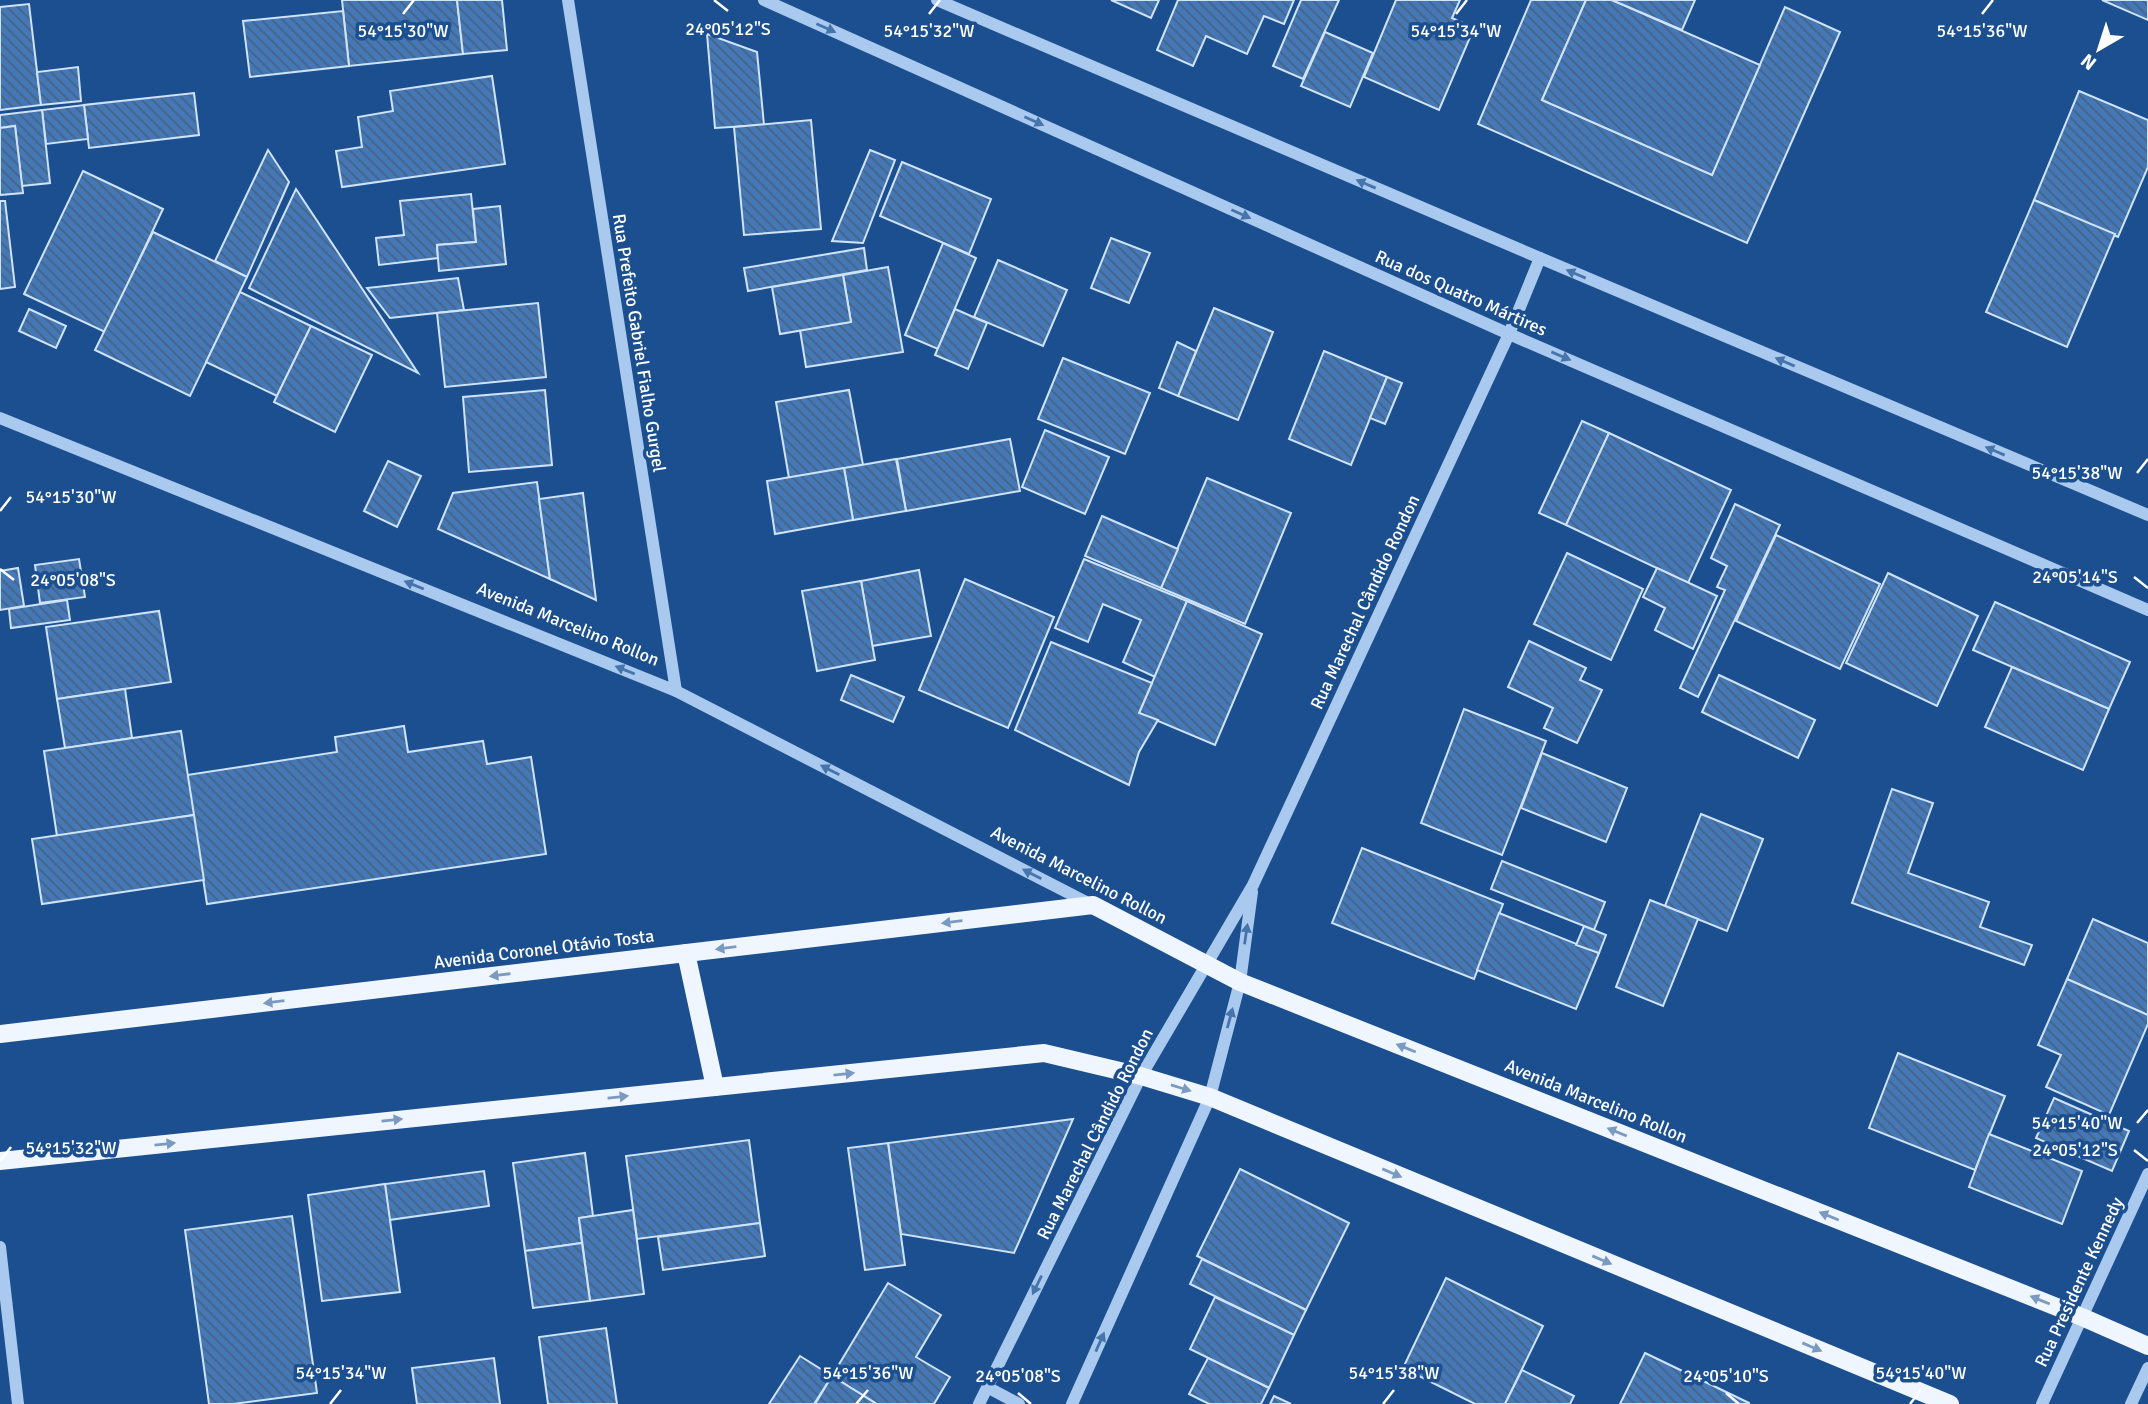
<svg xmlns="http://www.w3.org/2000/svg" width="2148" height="1404" font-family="Signika,sans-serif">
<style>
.building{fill:url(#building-back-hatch);stroke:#cfe3fa;stroke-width:2}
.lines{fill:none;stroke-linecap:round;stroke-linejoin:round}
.minor{stroke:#a9c9ee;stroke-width:12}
.major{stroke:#f0f6ff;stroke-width:18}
.oneway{fill:#4674ac}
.oneway2{fill:#7b9ac1}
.ticks{fill:none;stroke:#fff;stroke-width:2.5}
.labels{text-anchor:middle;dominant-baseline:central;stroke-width:7;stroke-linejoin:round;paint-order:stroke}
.street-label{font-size:18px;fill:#fff;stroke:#1b4f8f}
.ticks-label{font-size:18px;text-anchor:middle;fill:#fff;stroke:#1b4f8f;stroke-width:7;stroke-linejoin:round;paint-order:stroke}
</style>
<defs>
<pattern id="building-back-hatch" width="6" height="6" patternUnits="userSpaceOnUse" patternTransform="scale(1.75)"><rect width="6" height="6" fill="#4478b7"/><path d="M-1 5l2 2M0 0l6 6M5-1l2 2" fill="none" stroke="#486282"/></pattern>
</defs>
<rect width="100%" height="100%" fill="#1b4f8f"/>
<g class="building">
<polygon points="342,0 457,0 463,54 349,66"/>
<polygon points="457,0 502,0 507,50 463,54"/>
<polygon points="1111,0 1159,0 1151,18"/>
<polygon points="1178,0 1294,0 1284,24 1264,16 1247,54 1206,36 1193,66 1157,50"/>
<polygon points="1301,0 1339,0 1303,79 1273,66"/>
<polygon points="1396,0 1460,0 1452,18 1474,28 1439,110 1364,77"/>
<polygon points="1531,0 1586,0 1542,100 1712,175 1785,7 1840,32 1747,243 1478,124"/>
<polygon points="1586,0 1612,0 1760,65 1712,175 1542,100"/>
<polygon points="1612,0 1695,0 1682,30"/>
<polygon points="2102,0 2148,0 2148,20"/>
<polygon points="29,4 41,105 0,110 0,7"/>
<polygon points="343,11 349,66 250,77 243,21"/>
<polygon points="1325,32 1373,53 1350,107 1301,86"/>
<polygon points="707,34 757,52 764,125 715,128"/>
<polygon points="78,67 81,101 41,105 37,72"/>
<polygon points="492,76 505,164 342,187 336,151 362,147 358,117 393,111 390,91"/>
<polygon points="2079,91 2148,120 2148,167 2118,237 2034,200"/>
<polygon points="194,93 199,135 89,148 84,105"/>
<polygon points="84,105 88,139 46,144 42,110"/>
<polygon points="42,110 50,183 22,186 15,126 0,128 0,115"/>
<polygon points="811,120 821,229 744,235 734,127"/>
<polygon points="15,126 23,193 0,195 0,128"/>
<polygon points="268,150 289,182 247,277 215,261"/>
<polygon points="870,150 895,160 863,243 832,241"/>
<polygon points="902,162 991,199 969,254 880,216"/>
<polygon points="83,171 163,209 105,332 24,294"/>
<polygon points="296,189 418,373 249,288"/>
<polygon points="471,194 476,242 437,245 438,258 379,265 376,238 404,235 400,201"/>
<polygon points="2034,200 2115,234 2067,347 1986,312"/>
<polygon points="0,201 5,201 15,287 0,289"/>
<polygon points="500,206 506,264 439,271 437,245 476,242 473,209"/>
<polygon points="153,232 247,277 190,396 95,350"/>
<polygon points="1111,238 1150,253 1129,303 1091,288"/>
<polygon points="943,243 976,258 938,349 905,335"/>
<polygon points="864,248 867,270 748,291 744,268"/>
<polygon points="998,260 1067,290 1043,346 974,317"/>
<polygon points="888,267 903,352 806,367 800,330 851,322 843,275"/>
<polygon points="843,275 851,322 780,334 772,287"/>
<polygon points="458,278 464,310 390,318 367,288"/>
<polygon points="240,292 311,326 277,396 206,362"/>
<polygon points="538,303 546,377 445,387 437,313"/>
<polygon points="1214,308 1273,332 1238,420 1178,396"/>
<polygon points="29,309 66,326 56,348 19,331"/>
<polygon points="955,309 987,323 968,369 935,355"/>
<polygon points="311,326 372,355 335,432 274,402"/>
<polygon points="1177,342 1196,351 1178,396 1159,388"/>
<polygon points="1324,351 1387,377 1351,465 1289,439"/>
<polygon points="1063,358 1150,393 1125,454 1038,419"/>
<polygon points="1387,377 1402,383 1385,424 1370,418"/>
<polygon points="545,390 552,465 469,472 463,397"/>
<polygon points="849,390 863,465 789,478 776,402"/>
<polygon points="1582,421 1609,433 1566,525 1539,513"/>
<polygon points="1045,430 1109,457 1085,514 1022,487"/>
<polygon points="1609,433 1731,490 1688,583 1566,525"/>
<polygon points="1010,439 1020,491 906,511 897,459"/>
<polygon points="896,459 906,511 853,520 844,468"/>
<polygon points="388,461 421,476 397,527 364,511"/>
<polygon points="844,468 853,520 775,534 767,481"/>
<polygon points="1207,478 1291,513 1245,624 1161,588"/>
<polygon points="537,482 550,579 438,529 453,493"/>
<polygon points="583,493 596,600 550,579 539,499"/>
<polygon points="1735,504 1780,525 1698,697 1680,688 1725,590 1717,587 1727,566 1711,558"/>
<polygon points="1102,516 1178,549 1161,588 1085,556"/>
<polygon points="1776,535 1880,584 1840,669 1736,621"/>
<polygon points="1567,553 1643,589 1611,660 1534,624"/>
<polygon points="79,559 85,597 40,603 35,565"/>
<polygon points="1084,559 1187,601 1155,677 1123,662 1141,620 1103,604 1088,642 1055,628"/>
<polygon points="18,568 24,606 0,610 0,571"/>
<polygon points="1657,568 1717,596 1693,649 1655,630 1665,608 1643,597"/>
<polygon points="919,570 931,636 872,646 861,581"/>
<polygon points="1888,573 1978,616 1937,706 1846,663"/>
<polygon points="965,579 1054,617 1008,728 919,690"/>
<polygon points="861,581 875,660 817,671 802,591"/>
<polygon points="67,600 70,620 11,628 9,609"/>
<polygon points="1187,601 1262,634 1215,745 1139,713"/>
<polygon points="1995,602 2130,662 2109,709 1973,650"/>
<polygon points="159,611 171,682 57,699 46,627"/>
<polygon points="1529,641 1586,668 1580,680 1602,690 1577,743 1544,728 1553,708 1508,687"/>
<polygon points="1051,642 1152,683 1139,713 1158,720 1139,752 1129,785 1015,730"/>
<polygon points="2012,667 2109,709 2083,770 1985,727"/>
<polygon points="851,675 904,697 893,722 841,700"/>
<polygon points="1719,675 1815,720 1798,758 1702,712"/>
<polygon points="125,689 132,738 65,748 57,699"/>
<polygon points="1464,709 1546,741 1502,855 1421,823"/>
<polygon points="404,726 408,752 483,741 487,764 531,757 546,854 207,904 187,775 337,752 335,737"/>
<polygon points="181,731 194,815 57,836 44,751"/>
<polygon points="1542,753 1627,788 1606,842 1521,808"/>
<polygon points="1892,789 1933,803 1908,873 1989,902 1980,927 2032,945 2024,965 1852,903"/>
<polygon points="1701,814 1763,839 1727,931 1665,906"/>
<polygon points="194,815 204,880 42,904 32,839"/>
<polygon points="1362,848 1503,904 1474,979 1332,923"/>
<polygon points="1502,861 1605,902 1594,930 1491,889"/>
<polygon points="1650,900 1698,919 1663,1006 1616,987"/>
<polygon points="1499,913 1599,953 1576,1009 1477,970"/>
<polygon points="2093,919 2148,943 2148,1015 2067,979"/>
<polygon points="1584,926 1606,935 1599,953 1576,945"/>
<polygon points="2067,979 2148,1015 2148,1024 2109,1115 2046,1087 2061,1055 2038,1045"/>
<polygon points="1898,1053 2005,1096 1975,1170 1869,1128"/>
<polygon points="2054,1098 2129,1131 2112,1171 2036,1138"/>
<polygon points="1073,1119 1014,1253 901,1234 888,1143"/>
<polygon points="1989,1134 2082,1171 2062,1224 1969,1187"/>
<polygon points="749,1140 760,1223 637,1239 626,1156"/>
<polygon points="888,1143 905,1265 865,1270 848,1148"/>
<polygon points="585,1153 593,1216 579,1218 582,1243 525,1251 513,1163"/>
<polygon points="1240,1169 1349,1223 1306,1310 1197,1256"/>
<polygon points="484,1171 489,1206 389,1220 385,1184"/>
<polygon points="385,1184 400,1292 322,1301 308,1195"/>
<polygon points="633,1210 644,1294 590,1301 579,1218"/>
<polygon points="292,1216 317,1393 233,1404 209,1404 185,1230"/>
<polygon points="760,1223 765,1256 663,1270 658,1237"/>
<polygon points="582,1243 590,1301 533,1308 525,1251"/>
<polygon points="1202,1259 1306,1310 1294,1335 1190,1284"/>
<polygon points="1446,1278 1543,1326 1505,1404 1475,1404 1403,1368"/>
<polygon points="888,1283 941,1315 916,1357 950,1377 934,1404 877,1404 832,1376"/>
<polygon points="1215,1297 1294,1335 1269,1388 1190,1349"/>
<polygon points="606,1328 617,1404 548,1404 539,1337"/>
<polygon points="1645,1353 1749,1403 1749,1404 1620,1404"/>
<polygon points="800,1356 832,1376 814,1404 769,1404"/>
<polygon points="494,1358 500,1404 417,1404 412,1368"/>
<polygon points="1208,1358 1269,1388 1261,1404 1209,1404 1189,1394"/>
<polygon points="1522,1370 1574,1396 1570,1404 1505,1404"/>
<polygon points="832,1376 875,1403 875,1404 815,1404"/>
<polygon points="1274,1396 1291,1404 1270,1404"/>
</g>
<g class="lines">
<g class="minor">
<polyline points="568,0 676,691"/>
<polyline points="764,0 1509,334 2148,610"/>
<polyline points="937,0 1540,258 2148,515"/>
<polyline points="0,418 676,691 1092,905"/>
<polyline points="0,1247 18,1404"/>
<polyline points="987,1387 1019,1404"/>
<polyline points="979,1404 1141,1076 1253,885 1509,334 1540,258"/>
<polyline points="1072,1404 1210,1097 1240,982 1252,892"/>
<polyline points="2042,1404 2148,1174"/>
<polyline points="2131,1404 2148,1368"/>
</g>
<g class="major">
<polyline points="686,953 715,1087"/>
<polyline points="0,1034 1093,905 1240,982 2082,1317 2148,1346"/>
<polyline points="0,1161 1044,1053 1141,1076 1210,1097 1950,1404"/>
</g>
</g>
<defs><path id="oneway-solid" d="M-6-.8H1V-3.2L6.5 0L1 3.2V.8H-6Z" transform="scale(1.75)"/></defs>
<g class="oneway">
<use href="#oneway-solid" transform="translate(826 28) rotate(24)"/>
<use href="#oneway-solid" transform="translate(1034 121) rotate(24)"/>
<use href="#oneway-solid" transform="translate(1366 184) rotate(-157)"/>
<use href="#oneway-solid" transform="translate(1241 214) rotate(24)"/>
<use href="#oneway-solid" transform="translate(1576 274) rotate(-157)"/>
<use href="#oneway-solid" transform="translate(1561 356) rotate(23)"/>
<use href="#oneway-solid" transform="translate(1785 362) rotate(-157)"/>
<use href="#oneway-solid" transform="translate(1995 451) rotate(-157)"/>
<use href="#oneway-solid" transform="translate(414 585) rotate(-158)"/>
<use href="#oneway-solid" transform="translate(625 670) rotate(-158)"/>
<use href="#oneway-solid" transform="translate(830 770) rotate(-153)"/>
<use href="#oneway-solid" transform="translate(1032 874) rotate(-153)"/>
<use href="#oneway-solid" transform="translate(1246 934) rotate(-82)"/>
<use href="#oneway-solid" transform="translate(1230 1018) rotate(-75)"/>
<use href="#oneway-solid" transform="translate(1037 1285) rotate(116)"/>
<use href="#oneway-solid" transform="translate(1100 1342) rotate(-66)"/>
</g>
<g class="oneway2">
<use href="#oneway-solid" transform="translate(952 922) rotate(173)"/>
<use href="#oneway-solid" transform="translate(726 948) rotate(173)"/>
<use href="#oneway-solid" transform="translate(500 975) rotate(173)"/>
<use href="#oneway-solid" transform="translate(274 1002) rotate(173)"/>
<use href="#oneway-solid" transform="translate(1406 1048) rotate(-158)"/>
<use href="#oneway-solid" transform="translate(844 1074) rotate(-6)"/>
<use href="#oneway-solid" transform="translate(1181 1088) rotate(17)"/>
<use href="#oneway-solid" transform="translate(618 1097) rotate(-6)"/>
<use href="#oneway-solid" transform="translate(392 1120) rotate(-6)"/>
<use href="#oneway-solid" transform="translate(1617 1132) rotate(-158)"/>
<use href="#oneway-solid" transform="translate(165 1144) rotate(-6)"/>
<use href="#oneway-solid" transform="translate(1392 1173) rotate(23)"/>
<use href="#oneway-solid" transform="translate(1829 1216) rotate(-158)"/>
<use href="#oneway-solid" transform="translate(1602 1260) rotate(23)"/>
<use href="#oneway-solid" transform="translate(2040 1300) rotate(-158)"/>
<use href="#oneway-solid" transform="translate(1812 1347) rotate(23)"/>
</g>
<path class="ticks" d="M714 0 728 11M403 14 414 0M929 14 940 0M1456 14 1467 0M1982 14 1993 0M2137 473 2148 459M0 511 11 497M0 569 14 580M2134 577 2148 588M2137 1123 2148 1110M2134 1150 2148 1161M0 1161 11 1147M1018 1393 1031 1404M1726 1393 1739 1404M330 1404 341 1390M856 1404 868 1390M1383 1404 1394 1390M1910 1404 1921 1390"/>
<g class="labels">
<g class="street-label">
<text transform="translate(1461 293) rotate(24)">Rua dos Quatro Mártires</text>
<text transform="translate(639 343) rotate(81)">Rua Prefeito Gabriel Fialho Gurgel</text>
<text transform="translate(1365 602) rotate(-65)">Rua Marechal Cândido Rondon</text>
<text transform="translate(568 624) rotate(22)">Avenida Marcelino Rollon</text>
<text transform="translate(1079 875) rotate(27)">Avenida Marcelino Rollon</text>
<text transform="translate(544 949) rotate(-7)">Avenida Coronel Otávio Tosta</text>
<text transform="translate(1596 1101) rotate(22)">Avenida Marcelino Rollon</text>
<text transform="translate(1095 1134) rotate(-63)">Rua Marechal Cândido Rondon</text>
<text transform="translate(2079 1282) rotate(-65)">Rua Presidente Kennedy</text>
</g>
</g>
<g class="ticks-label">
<text x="728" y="35">24°05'12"S</text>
<text x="403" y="37">54°15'30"W</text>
<text x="929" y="37">54°15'32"W</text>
<text x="1456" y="37">54°15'34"W</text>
<text x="1982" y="37">54°15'36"W</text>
<text x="2077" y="479">54°15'38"W</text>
<text x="71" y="503">54°15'30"W</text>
<text x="2075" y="583">24°05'14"S</text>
<text x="73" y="586">24°05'08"S</text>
<text x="2077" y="1129">54°15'40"W</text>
<text x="71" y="1154">54°15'32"W</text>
<text x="2075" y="1156">24°05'12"S</text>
<text x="341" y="1379">54°15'34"W</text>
<text x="868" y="1379">54°15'36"W</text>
<text x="1394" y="1379">54°15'38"W</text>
<text x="1921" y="1379">54°15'40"W</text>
<text x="1018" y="1382">24°05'08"S</text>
<text x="1726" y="1382">24°05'10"S</text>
</g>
<g transform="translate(2099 49) rotate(219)" stroke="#1b4f8f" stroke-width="5" paint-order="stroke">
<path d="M0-5L12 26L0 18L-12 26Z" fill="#ffffff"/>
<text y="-10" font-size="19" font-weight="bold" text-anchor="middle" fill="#ffffff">N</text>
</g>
</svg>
